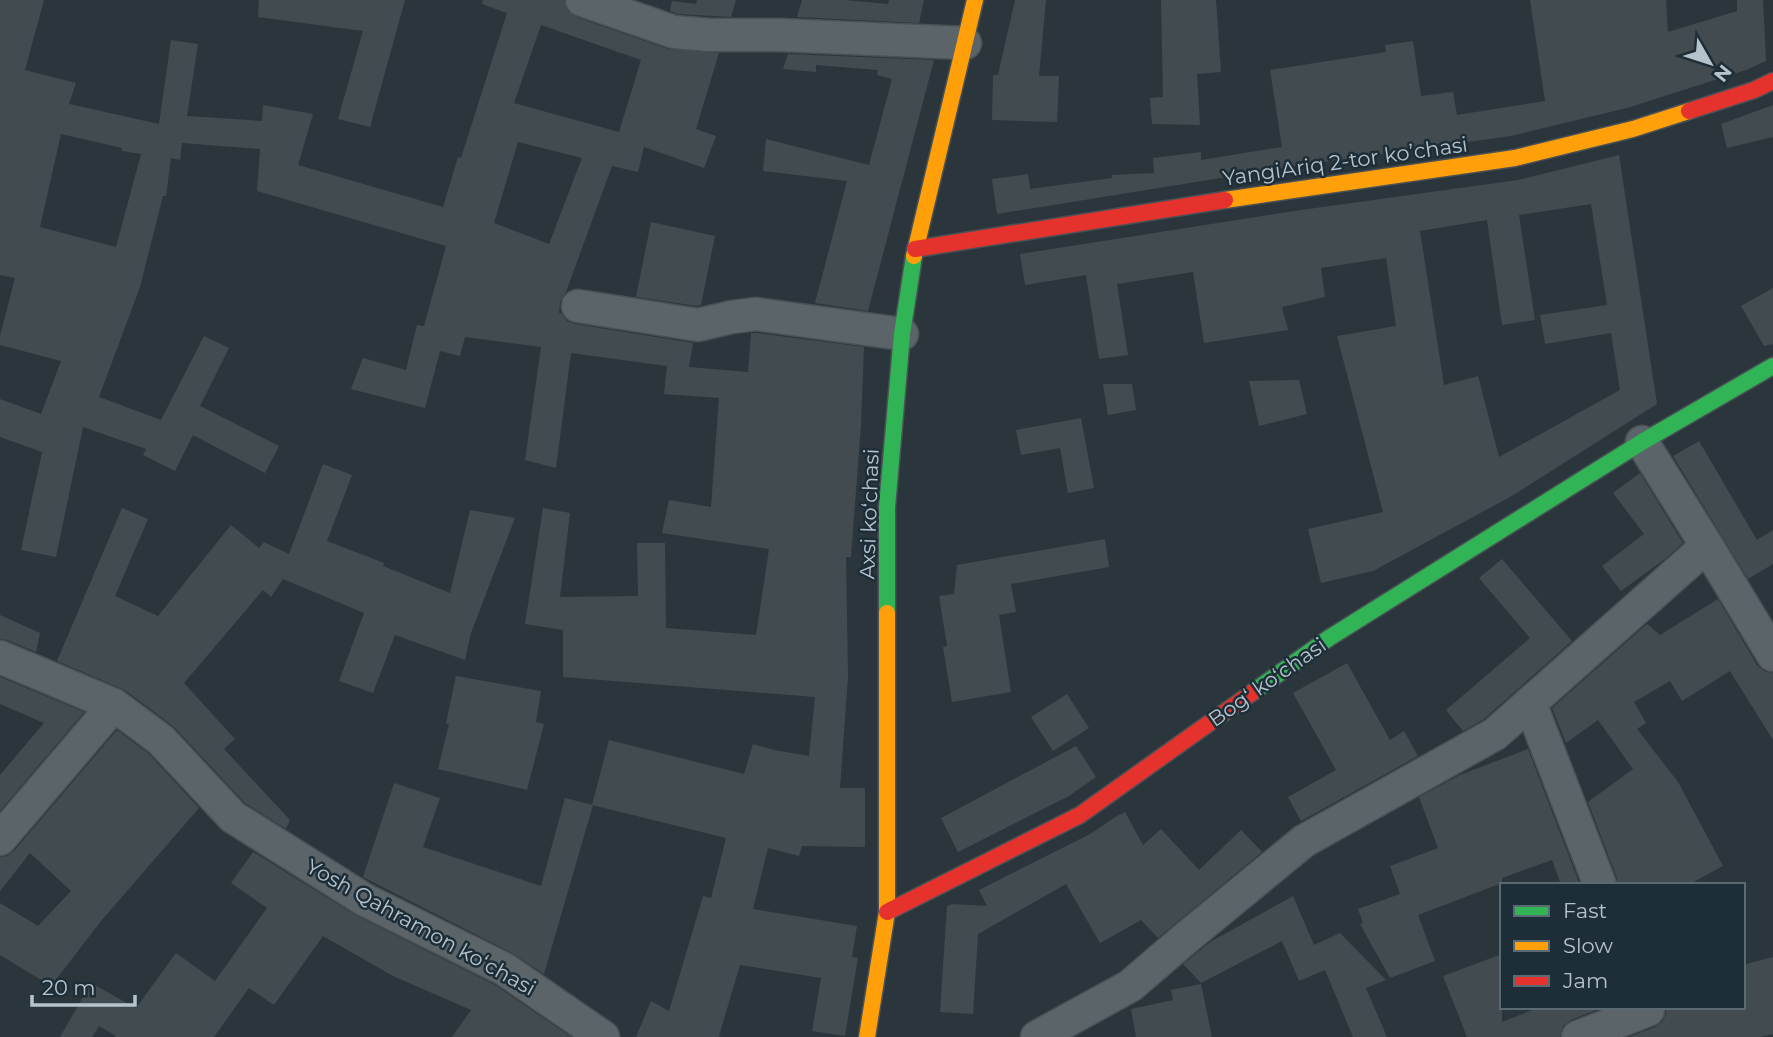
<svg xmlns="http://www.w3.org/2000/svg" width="1773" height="1037" font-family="Montserrat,sans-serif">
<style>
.building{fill:#424b50;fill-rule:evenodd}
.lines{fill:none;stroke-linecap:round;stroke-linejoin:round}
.street-casing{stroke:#495156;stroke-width:35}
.fast-casing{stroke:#495156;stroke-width:19}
.slow-casing{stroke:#495156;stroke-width:19}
.jam-casing{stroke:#495156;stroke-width:19}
.street{stroke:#5b6469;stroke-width:32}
.fast{stroke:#30b455;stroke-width:16}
.slow{stroke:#ff9f0a;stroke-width:16}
.jam{stroke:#e5322d;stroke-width:16}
.labels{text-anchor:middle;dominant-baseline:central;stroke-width:5;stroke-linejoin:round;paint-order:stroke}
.street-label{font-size:21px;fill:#b5c3cc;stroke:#1d2e38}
</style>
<rect width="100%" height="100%" fill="#2b363c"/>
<g class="building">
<path d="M0 0H44L25 70 76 83 69 104 159 124 171 40 198 44 187 116 262 121 263 105 313 114 298 165 443 207 458 157 461 158 507 13 482 4 483 0H564L568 11 576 17 668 49 719 53 696 129 716 136 704 168 644 147 638 172 612 166 566 292 560 302 559 313H561L567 321 575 324 693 343 689 367 748 372 751 333H756L864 347 861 425 851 557H846L848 677 840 788H865V847L802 846 799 856 768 848 753 909 857 926 852 957 858 958 845 1036 812 1031 821 978 740 965 719 1036 721 1037H636L651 1001 669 1011 703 896 711 898 726 838 592 805 609 740 744 774 753 744 774 750 809 756 815 697 563 677V630L525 624 543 508 570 513 560 597 638 596 637 543H665L666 628 756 635 769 549 662 533 669 500 711 507 719 398 664 394 667 366 571 353 556 468 525 460 541 347 465 337 460 356 440 351 425 408 351 389 363 358 406 370 417 325 424 326 446 246 257 191 260 149 182 143 180 160 171 158 166 196H163L140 287 99 397 161 420 204 336 229 348 200 406 279 446 265 473 193 435 175 471 143 455 146 449 83 427 56 557 21 550 42 452 0 437V399L41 414 61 361 0 345V336L15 278 0 275ZM541 25 641 60 619 132 514 103ZM61 134 122 148V151L141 154 116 247 40 227ZM518 142 582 158 549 244 494 223Z"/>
<polygon points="259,0 405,0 370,127 338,119 363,31 258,17"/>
<polygon points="697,0 736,0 731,17 678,14 670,11 672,1 696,4"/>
<polygon points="802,0 845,0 888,4 889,0 924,0 919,23 797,17"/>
<polygon points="1015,0 1046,0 1039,76 1059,76 1057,122 992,120 993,75 998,75"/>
<polygon points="1161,0 1216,0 1221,72 1197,74 1200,125 1152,124 1150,98 1163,97"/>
<polygon points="1530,0 1666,0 1668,32 1737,11 1737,0 1763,0 1766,61 1746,70 1627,108 1511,136 1295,166 997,214 992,179 1028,174 1030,189 1112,178 1112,175 1154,173 1153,158 1201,152 1201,160 1282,147 1270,70 1386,52 1385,45 1413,41 1421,96 1453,92 1457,115 1545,101"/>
<polygon points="788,54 934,60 868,311 815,303 847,181 763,171 766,139 869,165 892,79 877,75 878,70 816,65 816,72 783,69"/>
<polygon points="1773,105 1773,137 1727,148 1721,124"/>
<path d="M1619 155 1657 404 1510 497 1373 571 1321 583 1308 529 1383 512 1337 336 1396 326 1386 258 1321 268 1325 297 1282 307 1288 330 1204 343 1193 272 1117 284 1128 355 1099 359 1086 275 1025 285 1020 254 1301 210 1518 180ZM1591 204 1607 305 1540 315 1545 344 1611 333 1620 390 1499 457 1478 376 1444 385 1420 231 1487 220 1502 325 1535 320 1519 215Z"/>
<polygon points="651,222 715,236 701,305 697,306 636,297"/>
<polygon points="1773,288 1773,344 1764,346 1741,306"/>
<polygon points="1299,380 1307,414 1259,426 1249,381"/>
<polygon points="1103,384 1132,384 1136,410 1108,415"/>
<polygon points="1081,418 1094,488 1068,493 1060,448 1021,455 1016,430"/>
<polygon points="1699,441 1757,540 1773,530 1773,564 1748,579 1673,456"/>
<polygon points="323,464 352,475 327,541 384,563 383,566 450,593 470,510 515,518 471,633 465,660 395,635 373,693 339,681 364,613 283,579 271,597 263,590 184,683 235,739 224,749 290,820 286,829 245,803 174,727 125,690 57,661 122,508 148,519 115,596 158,616 231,525 259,548 264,542 289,554"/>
<polygon points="1640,473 1683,543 1665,559 1621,591 1602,566 1644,534 1613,493"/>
<polygon points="1105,539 1109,567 1011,584 1016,612 999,615 1011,692 952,702 943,647 947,646 939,596 954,594 957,565"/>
<polygon points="1502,559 1572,641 1484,719 1463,731 1446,710 1530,638 1479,578"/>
<polygon points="1718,599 1757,665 1764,671 1773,673 1773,740 1730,671 1682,701 1670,681 1634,702 1646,723 1637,729 1678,782 1723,866 1688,885 1618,885 1617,878 1588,802 1633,769 1598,720 1566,743 1552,708 1647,624 1660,635"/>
<polygon points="0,615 40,633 36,652 7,640 0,639"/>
<polygon points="1347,663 1390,740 1404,731 1418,756 1301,821 1288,797 1336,770 1293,693"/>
<polygon points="456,676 541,691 536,722 544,724 527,790 438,769 449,724 446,723"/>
<polygon points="0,677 84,712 0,811 0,775 44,723 0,704"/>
<polygon points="1067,694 1089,728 1053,751 1031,717"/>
<polygon points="117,730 149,754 199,808 101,921 51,986 0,955 0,903 38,926 71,891 30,853 0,891 0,857 7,856 14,851"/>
<polygon points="1076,746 1096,777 1069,796 958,852 941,818"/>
<polygon points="1528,749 1580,885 1561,885 1552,860 1502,878 1502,883 1418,915 1435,961 1390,978 1360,924 1363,923 1358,909 1400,894 1390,866 1438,848 1419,797 1460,775"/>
<polygon points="394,783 440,798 423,847 541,886 565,798 593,805 544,974 512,953 363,877"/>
<polygon points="1125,812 1143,845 1161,829 1199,870 1241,830 1262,852 1158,938 1141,920 1100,943 1066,884 978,934 973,1014 940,1012 947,906 952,904 987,906 979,890 1090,834 1120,814 1120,815"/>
<polygon points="253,852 357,916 495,985 571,1037 452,1037 471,1010 393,976 323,936 274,1005 249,988 214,1037 115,1037 116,1036 99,1026 92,1037 60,1037 91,983 136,1008 176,953 215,981 267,908 231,883"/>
<polygon points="1293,896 1314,945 1340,933 1386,980 1366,988 1387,1037 1353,1037 1325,970 1299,981 1282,941 1201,983 1183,964 1210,942"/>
<polygon points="1502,954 1502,1022 1540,1007 1604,1007 1571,1020 1563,1026 1560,1037 1467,1037 1443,976"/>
<polygon points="1773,957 1773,1034 1760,1037 1629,1037 1655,1027 1662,1022 1666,1014 1666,1007 1743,1007 1743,965"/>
<polygon points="1201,984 1212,1037 1136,1037 1131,1009 1173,1000 1171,990"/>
</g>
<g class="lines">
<defs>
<g id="street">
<polyline points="582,0 674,32 710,35 780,35 965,43"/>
<polyline points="578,306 698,325 732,317 756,314 902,334"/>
<polyline points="1642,442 1707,546 1773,655"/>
<polyline points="0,657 114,705 161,740 233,817 365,900 504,969 603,1037"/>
<polyline points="1530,703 1600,885"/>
<polyline points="0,839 114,705"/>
<polyline points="1037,1037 1130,986 1186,938 1304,841 1495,734 1707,546"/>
<polyline points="1578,1037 1648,1010 1647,1007"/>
</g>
<g id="fast">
<polyline points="887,613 887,507 902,334 914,256"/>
<polyline points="1253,692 1329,638 1642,442 1773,366"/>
</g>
<g id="slow">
<polyline points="1225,200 1515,158 1633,129 1689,111"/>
<polyline points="914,256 975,0"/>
<polyline points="867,1037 887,912 887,613"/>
</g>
<g id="jam">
<polyline points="1689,111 1754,90 1773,81"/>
<polyline points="915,249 1225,200"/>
<polyline points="887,912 1080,815 1253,692"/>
</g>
</defs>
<use href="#street" class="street-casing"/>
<use href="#fast" class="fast-casing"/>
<use href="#slow" class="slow-casing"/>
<use href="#jam" class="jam-casing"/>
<use href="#street" class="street"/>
<use href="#fast" class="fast"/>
<use href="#slow" class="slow"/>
<use href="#jam" class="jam"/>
</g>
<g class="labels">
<g class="street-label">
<text transform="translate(1345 161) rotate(-8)">YangiАriq 2-tor koʼchasi</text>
<text transform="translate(869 514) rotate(-88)">Axsi koʻchasi</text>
<text transform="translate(1267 682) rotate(-35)">Bogʻ koʻchasi</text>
<text transform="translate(421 927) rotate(29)">Yosh Qahramon koʻchasi</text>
</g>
</g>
<rect x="1500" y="883" width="245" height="126" fill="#1d2e38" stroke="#5a6a73" stroke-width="2"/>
<rect x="1514" y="906" width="35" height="10" fill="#30b455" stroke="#5a6a73" stroke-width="2"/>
<text x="1563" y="918" font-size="21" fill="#b5c3cc">Fast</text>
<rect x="1514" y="941" width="35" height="10" fill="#ff9f0a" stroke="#5a6a73" stroke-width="2"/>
<text x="1563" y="953" font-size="21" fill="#b5c3cc">Slow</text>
<rect x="1514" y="976" width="35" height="10" fill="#e5322d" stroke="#5a6a73" stroke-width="2"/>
<text x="1563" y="988" font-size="21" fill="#b5c3cc">Jam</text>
<g transform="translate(1710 63) rotate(129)" stroke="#1d2e38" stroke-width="5" paint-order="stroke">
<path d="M0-5L12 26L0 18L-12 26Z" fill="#b5c3cc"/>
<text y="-10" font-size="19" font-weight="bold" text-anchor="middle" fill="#b5c3cc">N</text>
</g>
<path d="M32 995v10h103v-10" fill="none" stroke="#b5c3cc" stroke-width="3.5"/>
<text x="42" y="995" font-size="21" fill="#b5c3cc" stroke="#1d2e38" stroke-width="5" paint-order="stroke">20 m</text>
</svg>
